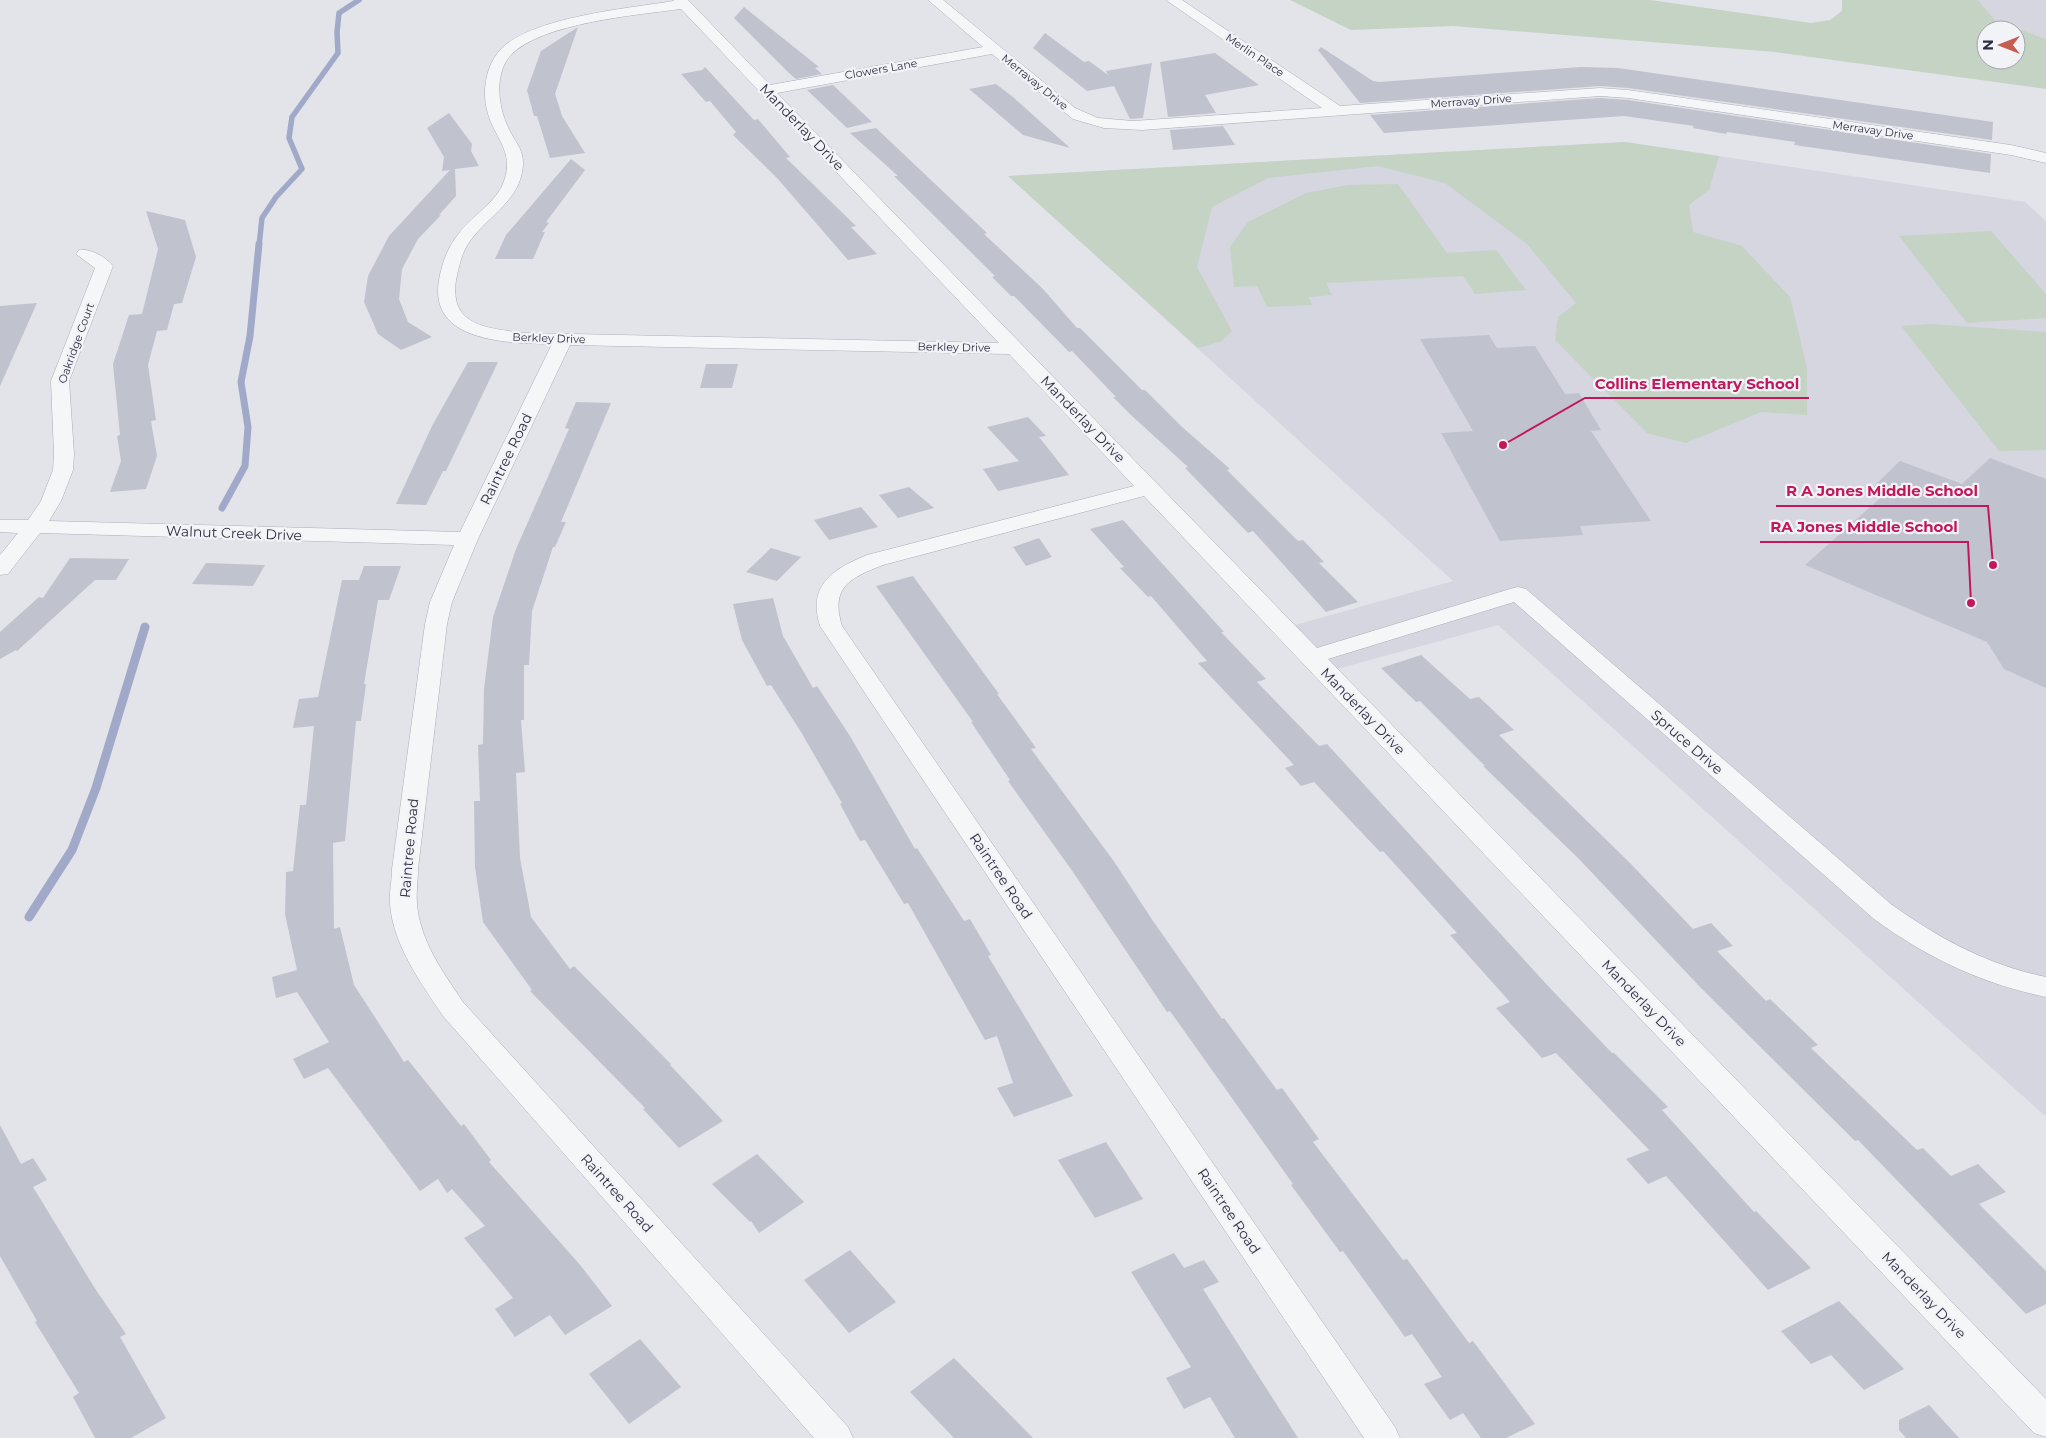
<svg xmlns="http://www.w3.org/2000/svg" width="2046" height="1438" font-family="Montserrat,sans-serif">
<style>
.built{fill:#d5d6df}
.green{fill:#c4d3c4;fill-rule:evenodd}
.lines{fill:none;stroke-linecap:round;stroke-linejoin:round}
.stream-far2{stroke:#a0a9c7;stroke-width:5.5}
.stream-far1{stroke:#a0a9c7;stroke-width:7}
.stream{stroke:#a0a9c7;stroke-width:9}
.building{fill:#c0c2cd}
.street-casing{stroke:#acadb7;stroke-width:1}
.street{fill:#f5f6f8;fill-rule:evenodd}
.labels{text-anchor:middle;dominant-baseline:central;stroke-width:4.5;stroke-linejoin:round;paint-order:stroke}
.far-street-label{font-size:11px;fill:#2c2e41;stroke:#f2f3f7}
.street-label{font-size:14px;fill:#2c2e41;stroke:#f2f3f7}
.leader{fill:none;stroke:#c2185b;stroke-width:2}
.callout-dot{fill:#c2185b;stroke:#f2f3f7;stroke-width:2}
.callout-label{font-size:15px;text-anchor:middle;font-weight:bold;fill:#c2185b;stroke:#f2f3f7;stroke-width:4.5;stroke-linejoin:round;paint-order:stroke}
</style>
<rect width="100%" height="100%" fill="#e3e4ea"/>
<g class="built">
<polygon points="1978,0 2046,0 2046,39 1995,20"/>
<polygon points="1625,142 2025,202 2046,221 2046,1115 2044,1115 1498,625 1326,672 1284,628 1453,581 1008,176"/>
</g>
<g class="green">
<path d="M1290 0H1650L1811 23 1830 20 1842 11V0H1978L1995 20 2046 39V89L1775 52 1453 26 1351 30ZM1986 30H2016V60H1986Z"/>
<polygon points="1625,142 1719,156 1709,190 1689,205 1693,232 1742,246 1790,297 1807,368 1807,415 1761,412 1686,443 1647,433 1555,340 1558,317 1576,303 1527,244 1445,183 1378,166 1268,178 1212,207 1197,267 1232,331 1222,341 1198,348 1008,176"/>
<polygon points="1398,184 1447,253 1496,250 1526,290 1475,294 1463,276 1326,283 1332,295 1309,297 1312,305 1267,307 1257,286 1234,287 1230,247 1248,222 1306,193 1348,185"/>
<polygon points="1991,231 2046,294 2046,318 1967,323 1899,236"/>
<polygon points="1930,324 2046,332 2046,450 1999,451 1901,326"/>
</g>
<g class="lines">
<polyline class="stream-far2" points="259,246 262,218 276,197 302,169 289,138 292,117 338,53 337,32 339,13 359,0"/>
<polyline class="stream-far1" points="222,508 245,466 248,427 241,382 250,336 259,244"/>
<polyline class="stream" points="29,917 72,850 96,788 145,627"/>
</g>
<g class="building">
<polygon points="744,7 819,67 815,68 822,74 796,79 789,73 734,18"/>
<polygon points="578,27 555,94 562,116 585,153 550,158 537,116 534,116 527,90 541,51"/>
<polygon points="1045,33 1084,62 1089,61 1108,75 1106,71 1152,63 1143,118 1130,119 1114,86 1087,91 1033,48"/>
<polygon points="1321,47 1373,81 1379,82 1581,67 1618,68 1993,122 1992,140 1628,88 1600,86 1360,103 1318,50"/>
<polygon points="1215,53 1259,85 1205,95 1216,113 1168,117 1160,62"/>
<polygon points="705,67 754,120 758,119 790,157 786,158 856,226 851,227 877,254 848,260 777,178 733,135 736,132 710,101 706,102 681,74 702,70"/>
<polygon points="996,84 1013,97 1070,148 1023,135 969,89"/>
<polygon points="833,85 872,122 847,128 807,90"/>
<polygon points="1600,98 1628,100 1991,154 1990,173 1794,145 1795,142 1727,132 1726,134 1693,128 1694,126 1624,116 1384,133 1370,115"/>
<polygon points="449,113 472,144 471,151 479,166 455,169 456,196 439,215 441,215 418,239 402,269 399,299 408,322 432,337 401,350 378,334 364,302 368,276 389,236 450,170 442,171 444,157 427,128"/>
<polygon points="1223,126 1235,145 1173,150 1170,130"/>
<polygon points="876,128 987,233 984,234 1043,289 1077,328 1080,328 1142,390 1145,390 1181,426 1230,469 1227,470 1298,541 1303,540 1324,562 1319,563 1358,602 1326,612 1253,531 1248,533 1185,468 1188,467 1132,416 1113,397 1116,397 1072,351 1069,352 1014,296 1011,296 992,277 995,276 894,176 898,176 850,133"/>
<polygon points="571,159 585,170 546,222 549,223 542,232 545,232 533,259 495,259 506,235"/>
<polygon points="146,211 185,220 196,257 182,303 174,304 167,330 157,331 148,365 156,420 151,421 157,456 146,489 110,492 121,461 117,436 120,435 113,364 129,315 142,314 158,249"/>
<polygon points="37,303 0,386 0,306"/>
<polygon points="1489,335 1497,348 1535,346 1565,394 1579,393 1601,430 1591,431 1651,521 1580,526 1583,535 1500,541 1441,433 1473,431 1420,339"/>
<polygon points="468,362 498,362 446,471 443,471 426,505 396,504 432,426"/>
<polygon points="706,364 738,364 732,388 700,388"/>
<polygon points="576,402 611,403 561,522 566,522 555,547 553,547 532,611 529,665 524,665 524,720 521,720 525,772 516,773 520,858 531,917 570,969 574,966 671,1064 670,1065 723,1121 679,1148 643,1109 645,1108 530,991 532,990 483,922 475,867 474,801 480,801 478,745 483,744 484,689 493,617 516,549 569,429 565,428"/>
<polygon points="1028,417 1046,436 1039,437 1069,475 998,491 983,469 1019,461 987,427"/>
<polygon points="1990,458 2046,479 2046,688 2004,669 1987,642 1805,565 1887,492 1873,487 1900,461 1962,484"/>
<polygon points="909,487 934,508 898,518 879,495"/>
<polygon points="861,507 878,527 829,540 814,520"/>
<polygon points="1123,520 1224,632 1221,632 1266,679 1257,682 1319,746 1327,744 1549,987 1612,1053 1614,1053 1668,1107 1662,1110 1754,1212 1756,1211 1811,1268 1768,1290 1666,1176 1648,1184 1626,1159 1649,1150 1556,1053 1542,1058 1496,1008 1510,1002 1450,935 1457,933 1383,851 1380,852 1314,782 1301,786 1285,768 1294,765 1198,663 1207,661 1151,596 1148,597 1120,568 1124,567 1090,529"/>
<polygon points="1039,538 1052,557 1026,566 1013,547"/>
<polygon points="771,548 801,557 777,581 746,572"/>
<polygon points="70,558 129,559 116,580 95,580 17,651 16,650 0,659 0,632 39,597 43,598"/>
<polygon points="206,563 265,565 253,586 192,584"/>
<polygon points="364,566 401,566 389,600 378,600 364,684 366,684 361,721 356,721 345,841 333,843 334,929 340,927 354,985 404,1062 408,1060 461,1126 464,1124 491,1160 489,1162 581,1266 612,1306 565,1335 550,1315 515,1337 495,1309 513,1298 464,1238 485,1226 452,1189 447,1193 438,1179 420,1191 328,1068 304,1079 293,1059 329,1042 297,992 276,998 272,977 297,970 285,914 286,872 293,871 300,805 306,805 314,726 293,728 299,699 318,697 342,580 359,580"/>
<polygon points="913,576 999,694 997,694 1036,748 1031,749 1113,860 1153,921 1222,1019 1224,1018 1277,1090 1282,1088 1319,1139 1313,1142 1403,1260 1407,1259 1469,1343 1473,1341 1535,1424 1506,1438 1481,1438 1463,1413 1450,1420 1424,1384 1442,1377 1412,1334 1405,1337 1343,1251 1340,1252 1291,1185 1293,1184 1170,1011 1167,1012 1073,872 1008,781 1010,780 971,722 973,722 876,586"/>
<polygon points="773,598 783,636 813,688 817,686 850,736 915,849 917,848 964,921 970,919 991,955 988,956 1073,1096 1014,1117 997,1088 1013,1083 997,1036 985,1040 908,903 904,904 865,840 860,841 840,804 842,803 801,732 771,685 767,686 742,640 733,604"/>
<polygon points="1421,655 1470,699 1479,697 1514,730 1499,735 1631,864 1693,929 1711,923 1733,946 1717,951 1766,1001 1770,999 1818,1045 1811,1048 1917,1150 1923,1148 1951,1176 1978,1164 2006,1192 1979,1204 2046,1271 2046,1304 2026,1314 1858,1140 1855,1141 1701,988 1579,859 1483,766 1485,766 1420,701 1416,702 1381,668"/>
<polygon points="0,1125 21,1164 33,1158 47,1180 33,1187 94,1287 126,1334 120,1337 166,1418 131,1438 95,1438 73,1397 79,1393 35,1322 37,1321 0,1256"/>
<polygon points="1106,1142 1143,1199 1095,1218 1058,1160"/>
<polygon points="757,1154 804,1202 759,1233 751,1221 750,1222 712,1184"/>
<polygon points="850,1250 896,1302 849,1333 804,1280"/>
<polygon points="1174,1253 1184,1268 1204,1260 1219,1282 1203,1289 1298,1438 1235,1438 1210,1397 1184,1409 1166,1378 1191,1367 1131,1272"/>
<polygon points="1839,1301 1904,1369 1864,1390 1831,1355 1811,1364 1781,1331"/>
<polygon points="640,1339 681,1387 629,1424 589,1374"/>
<polygon points="954,1358 1033,1438 954,1438 910,1392"/>
<polygon points="1929,1405 1959,1438 1906,1438 1899,1430 1899,1420"/>
</g>
<g class="lines">
<defs>
<path id="street" d="M673 0H688L770 85 983 47 928 0H943L1075 108 1098 118 1133 121 1322 108 1166 0H1182L1340 106 1600 88 1628 90 2011 145 2046 153V163L2011 155 1628 98 1600 96 1142 130 1104 128 1073 119 992 54 777 93 1317 648 1510 589 1518 587 1526 589 1892 905C1940 939 1988 965 2046 977V997C1980 983 1928 958 1874 919L1514 602 1328 659 2046 1399V1437L2034 1433 1144 496 883 565C850 578 830 587 842 626L1395 1427 1400 1438H1364L820 626C807 585 833 569 867 555L1134 486 1009 354 570 345 478 539 452 602 447 624 418 869C418 881 416 892 417 904 420 941 443 972 463 1002L848 1427 853 1438H814L443 1016C421 983 393 945 390 904 389 892 392 881 392 869L425 624 430 602 454 545 40 533 8 574 0 575V555L18 533 0 532V520H28L41 501 53 470 54 454 51 381 95 268 76 254 79 250C90 248 106 257 113 266L69 381 74 454 73 470 61 501 49 521 460 532 552 344C509 343 428 343 439 280 442 263 448 246 460 232 473 215 497 202 504 181 515 150 493 137 487 110 482 90 486 65 501 49 532 17 630 8 674 1ZM681 9 999 343 524 333C488 328 449 327 456 280 459 266 462 252 470 241 489 215 521 200 523 165 524 149 514 141 508 127 498 106 494 73 511 55 541 23 637 15 681 9Z"/>
</defs>
<use href="#street" class="street-casing"/>
<use href="#street" class="street"/>
</g>
<g class="labels">
<g class="far-street-label">
<text transform="translate(1255 55) rotate(34)">Merlin Place</text>
<text transform="translate(881 69) rotate(-10)">Clowers Lane</text>
<text transform="translate(1035 82) rotate(39)">Merravay Drive</text>
<text transform="translate(1471 101) rotate(-4)">Merravay Drive</text>
<text transform="translate(1873 130) rotate(8)">Merravay Drive</text>
<text transform="translate(549 338) rotate(2)">Berkley Drive</text>
<text transform="translate(76 343) rotate(-70)">Oakridge Court</text>
<text transform="translate(954 347) rotate(1)">Berkley Drive</text>
</g>
<g class="street-label">
<text transform="translate(802 127) rotate(46)">Manderlay Drive</text>
<text transform="translate(1083 419) rotate(46)">Manderlay Drive</text>
<text transform="translate(506 459) rotate(-64)">Raintree Road</text>
<text transform="translate(234 533) rotate(2)">Walnut Creek Drive</text>
<text transform="translate(1363 711) rotate(46)">Manderlay Drive</text>
<text transform="translate(1687 742) rotate(41)">Spruce Drive</text>
<text transform="translate(409 848) rotate(-85)">Raintree Road</text>
<text transform="translate(1001 876) rotate(56)">Raintree Road</text>
<text transform="translate(1644 1003) rotate(46)">Manderlay Drive</text>
<text transform="translate(617 1193) rotate(48)">Raintree Road</text>
<text transform="translate(1229 1211) rotate(56)">Raintree Road</text>
<text transform="translate(1924 1295) rotate(46)">Manderlay Drive</text>
</g>
</g>
<path class="leader" d="M1503 445L1585 398H1809M1993 565L1988 506H1776M1971 603L1968 542H1760"/>
<g class="callout-dot">
<circle cx="1503" cy="445" r="5"/>
<circle cx="1993" cy="565" r="5"/>
<circle cx="1971" cy="603" r="5"/>
</g>
<g class="callout-label">
<text x="1697" y="389">Collins Elementary School</text>
<text x="1882" y="496">R A Jones Middle School</text>
<text x="1864" y="532">RA Jones Middle School</text>
</g>
<g transform="translate(2001 45) rotate(270)"><circle r="24" fill="#f2f3f7" stroke="#a3a4ae"/>
<path d="M0-4L9 19L0 12L-9 19Z" fill="#c65d51"/>
<text y="-8" font-size="14" font-weight="bold" text-anchor="middle" fill="#2c2e41">N</text>
</g>
</svg>
